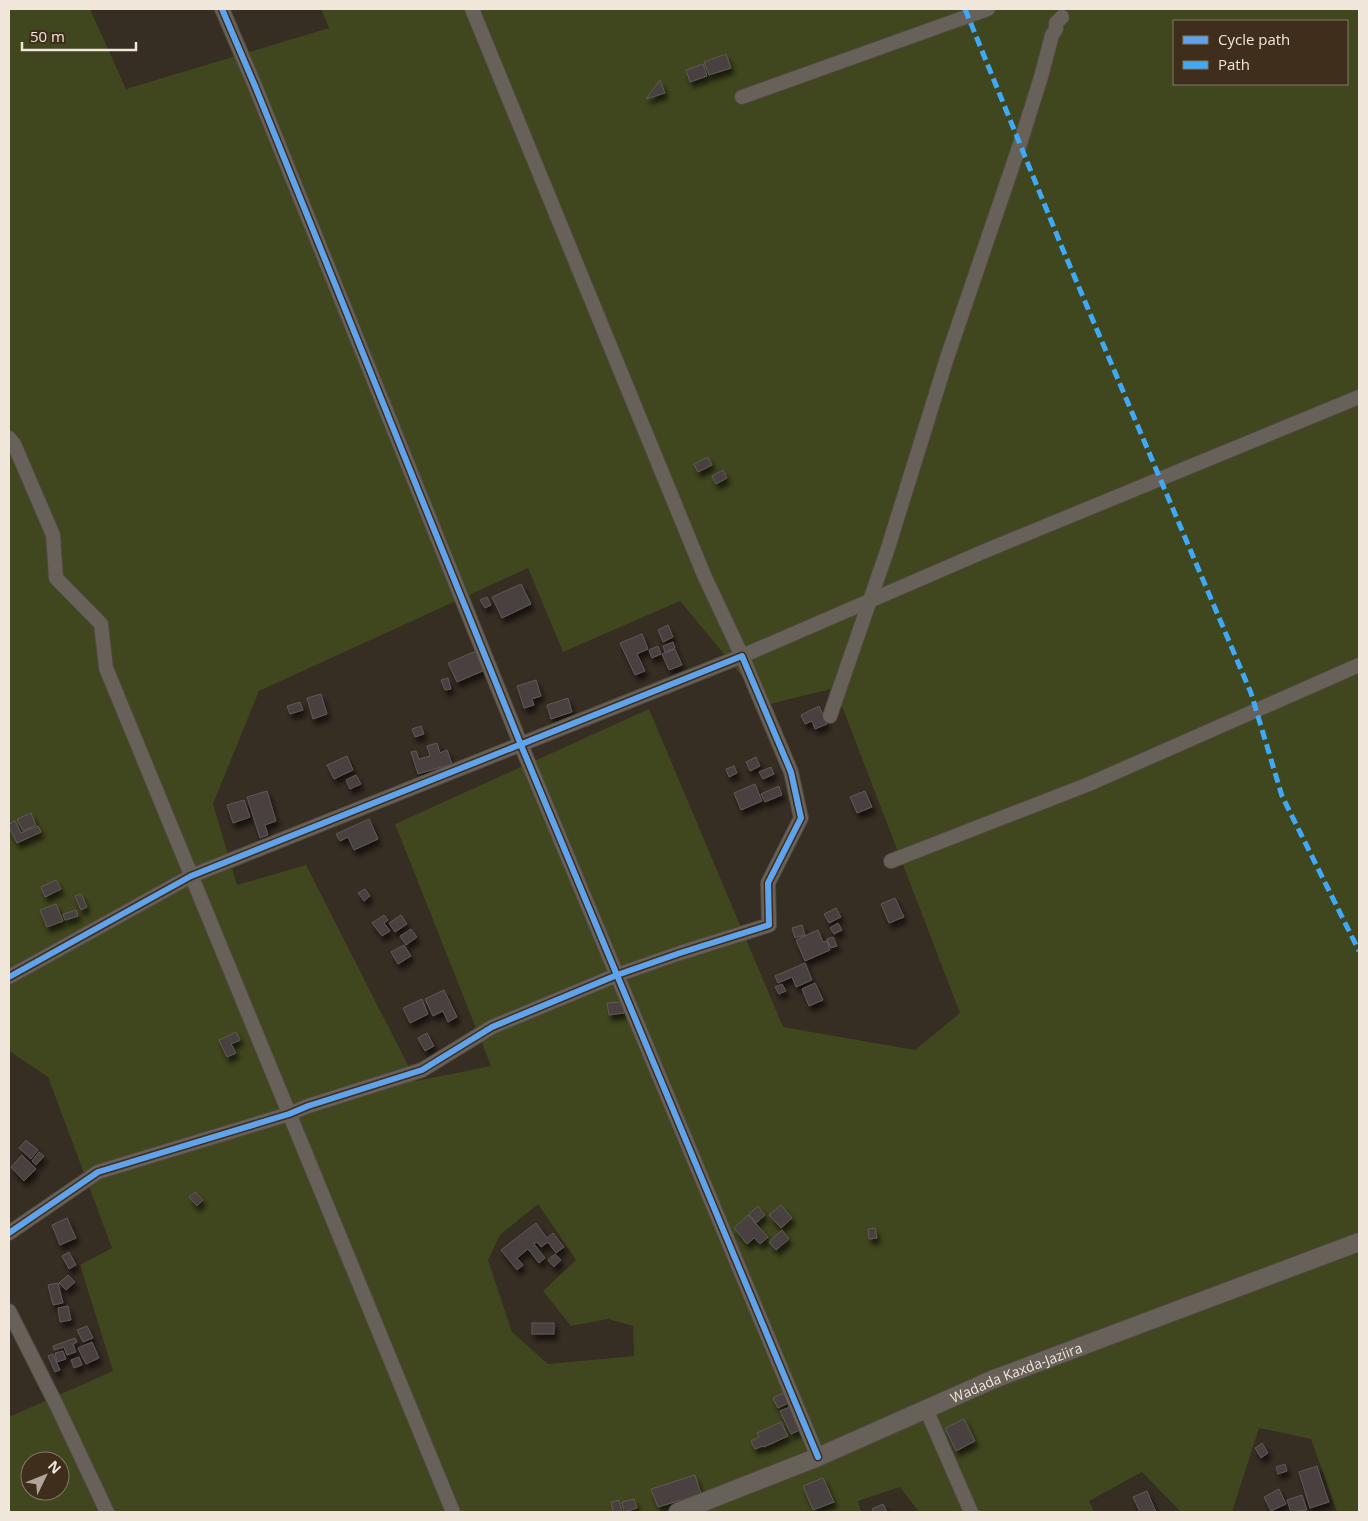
<svg xmlns="http://www.w3.org/2000/svg" width="1368" height="1521" font-family="'Open Sans',sans-serif">
<style>
.green{fill:#40461d;fill-rule:evenodd}
.building{fill:#48413f;stroke:#605958;filter:url(#shadow)}
.lines{fill:none;stroke-linecap:round;stroke-linejoin:round}
.minor-casing{stroke:#4f483f;stroke-width:16}
.tertiary-casing{stroke:#4f483f;stroke-width:20}
.minor{stroke:#67615a;stroke-width:14}
.tertiary{stroke:#67615a;stroke-width:18}
.quiet{stroke:#3fa9f5;stroke-width:5;stroke-dasharray:10 5;stroke-linecap:butt}
.cycleway-casing{stroke:#3e2e1b;stroke-width:9}
.cycleway{stroke:#60a3ed;stroke-width:6}
.labels{text-anchor:middle;dominant-baseline:central;stroke-width:4;stroke-linejoin:round;paint-order:stroke}
.street-label{font-size:14px;fill:#f0e6da;stroke:#3e2e1b}
</style>
<defs>
<filter id="shadow"><feDropShadow dx="3" dy="5.5" stdDeviation="2.5" flood-color="#0009"/></filter>
</defs>
<rect width="100%" height="100%" fill="#362d23"/>
<path class="green" d="M9 9H90L126 89 329 28 321 9H1359V1512H1337L1311 1439 1259 1428 1232 1512H1181L1142 1472 1089 1501 1094 1512H919L900 1487 858 1501 861 1512H9V1417L113 1371 80 1265 112 1248 48 1077 9 1051ZM1174 21H1347V84H1174ZM528 568 563 652 680 601 766 705 835 688 960 1013 915 1050 783 1027 649 709 395 824 491 1066 416 1081 306 865 237 885 213 804 259 691ZM538 1204 576 1260 543 1291 571 1326 608 1319 633 1326 634 1356 548 1364 512 1332 488 1260 500 1235ZM30 1461H60V1491H30Z"/>
<g class="building">
<polygon points="726,54 731,68 709,75 704,62"/>
<polygon points="703,64 707,76 690,82 686,70"/>
<polygon points="660,80 665,93 646,99"/>
<polygon points="708,457 712,465 698,472 694,464"/>
<polygon points="723,470 727,478 716,484 712,476"/>
<polygon points="521,584 531,604 502,618 492,597"/>
<polygon points="487,597 491,605 485,608 480,600"/>
<polygon points="668,625 673,637 663,642 658,630"/>
<polygon points="642,634 648,649 637,654 645,671 635,675 620,643"/>
<polygon points="673,642 675,648 665,652 663,646"/>
<polygon points="658,646 661,654 652,658 649,650"/>
<polygon points="675,649 682,665 669,670 662,654"/>
<polygon points="476,651 485,670 457,682 448,663"/>
<polygon points="448,678 451,689 445,690 441,680"/>
<polygon points="536,680 541,696 532,699 534,705 524,708 517,686"/>
<polygon points="321,694 327,714 313,719 307,698"/>
<polygon points="568,698 572,712 551,719 547,705"/>
<polygon points="300,702 303,710 290,714 287,706"/>
<polygon points="819,706 827,724 815,729 812,721 805,724 801,715"/>
<polygon points="421,726 424,734 415,737 412,729"/>
<polygon points="437,743 440,753 447,750 452,764 418,774 411,752 416,751 419,759 430,756 427,746"/>
<polygon points="347,756 353,770 334,779 327,765"/>
<polygon points="756,757 760,766 750,771 746,762"/>
<polygon points="734,766 737,773 729,777 726,769"/>
<polygon points="771,767 774,774 763,779 759,772"/>
<polygon points="356,775 361,784 350,789 346,780"/>
<polygon points="755,784 762,801 741,810 734,793"/>
<polygon points="779,786 782,795 765,802 761,794"/>
<polygon points="267,791 276,821 265,825 268,835 260,838 247,797"/>
<polygon points="865,791 872,807 857,813 850,797"/>
<polygon points="244,800 250,817 233,823 227,805"/>
<polygon points="31,813 36,825 23,831 17,819"/>
<polygon points="369,819 378,839 354,850 348,837 340,841 336,834"/>
<polygon points="15,821 21,833 38,826 41,832 17,843 9,827 9,824"/>
<polygon points="56,880 61,889 45,897 41,887"/>
<polygon points="365,889 370,896 364,901 358,893"/>
<polygon points="81,894 87,907 81,910 75,896"/>
<polygon points="895,898 904,917 889,923 881,904"/>
<polygon points="56,904 63,921 47,927 40,910"/>
<polygon points="836,908 841,917 829,923 824,914"/>
<polygon points="76,910 78,916 65,920 63,914"/>
<polygon points="384,915 388,920 384,923 390,931 382,936 372,923"/>
<polygon points="401,915 407,924 395,932 389,923"/>
<polygon points="838,923 842,930 834,934 830,928"/>
<polygon points="802,925 805,935 795,938 792,928"/>
<polygon points="411,929 417,937 406,945 400,936"/>
<polygon points="818,930 823,942 827,941 830,950 805,961 796,940"/>
<polygon points="833,937 837,946 831,948 827,939"/>
<polygon points="404,945 411,956 398,964 391,952"/>
<polygon points="805,963 812,980 796,987 792,977 778,983 775,976"/>
<polygon points="815,983 823,1000 809,1006 802,989"/>
<polygon points="782,984 786,991 779,994 775,987"/>
<polygon points="444,990 457,1017 448,1022 443,1011 433,1016 425,999"/>
<polygon points="422,999 428,1014 410,1023 403,1008"/>
<polygon points="623,1002 624,1013 609,1015 607,1003"/>
<polygon points="236,1032 240,1040 231,1044 236,1053 227,1057 219,1040"/>
<polygon points="427,1033 434,1046 425,1051 418,1038"/>
<polygon points="26,1140 38,1150 31,1159 19,1148"/>
<polygon points="39,1152 44,1156 36,1165 32,1161"/>
<polygon points="22,1155 36,1169 24,1181 11,1167"/>
<polygon points="195,1192 203,1200 197,1206 189,1197"/>
<polygon points="781,1205 792,1218 781,1228 769,1215"/>
<polygon points="758,1206 765,1215 756,1223 749,1214"/>
<polygon points="748,1215 768,1237 760,1244 754,1238 747,1244 734,1228"/>
<polygon points="67,1218 76,1238 60,1245 52,1225"/>
<polygon points="536,1223 547,1238 553,1233 564,1247 556,1253 548,1242 541,1247 537,1242 534,1244 545,1258 539,1263 528,1249 517,1258 523,1265 517,1270 501,1250"/>
<polygon points="875,1228 877,1238 869,1239 868,1229"/>
<polygon points="782,1230 789,1239 776,1250 769,1242"/>
<polygon points="69,1252 76,1265 69,1269 62,1256"/>
<polygon points="555,1254 561,1260 554,1267 548,1260"/>
<polygon points="68,1275 75,1282 66,1290 59,1283"/>
<polygon points="58,1283 63,1303 53,1305 48,1285"/>
<polygon points="68,1306 71,1320 60,1322 58,1308"/>
<rect x="532" y="1323" width="22" height="11"/>
<polygon points="87,1326 93,1338 83,1342 77,1330"/>
<polygon points="75,1338 77,1342 73,1344 76,1352 67,1355 64,1347 54,1350 53,1346"/>
<polygon points="92,1342 99,1358 86,1364 78,1348"/>
<polygon points="63,1351 66,1359 57,1362 55,1353"/>
<polygon points="53,1354 60,1370 55,1372 48,1356"/>
<polygon points="79,1357 82,1365 74,1368 71,1360"/>
<polygon points="783,1393 788,1403 778,1408 773,1398"/>
<polygon points="790,1407 800,1430 791,1434 780,1411"/>
<polygon points="964,1419 975,1441 956,1451 945,1428"/>
<polygon points="781,1422 788,1436 764,1447 763,1446 755,1449 751,1441 759,1437 757,1433"/>
<polygon points="1262,1443 1268,1453 1261,1458 1255,1448"/>
<polygon points="1285,1464 1287,1471 1278,1474 1276,1467"/>
<polygon points="1317,1466 1329,1502 1310,1508 1299,1472"/>
<polygon points="695,1475 701,1494 658,1507 651,1489"/>
<polygon points="823,1478 834,1502 813,1510 803,1486"/>
<polygon points="1279,1489 1286,1504 1271,1511 1264,1497"/>
<polygon points="1147,1491 1156,1512 1140,1512 1133,1497"/>
<polygon points="1302,1495 1307,1510 1291,1512 1287,1500"/>
<polygon points="634,1499 637,1508 624,1512 622,1502"/>
<polygon points="619,1500 622,1512 613,1512 611,1502"/>
<polygon points="883,1504 887,1512 873,1512 872,1509"/>
</g>
<g class="lines">
<defs>
<g id="minor">
<polyline points="222,9 255,86 521,745 818,1457"/>
<polyline points="472,9 704,575 742,656 985,551 1359,397"/>
<polyline points="742,97 988,9"/>
<polyline points="9,438 14,444 53,535 56,578 101,624 106,668 453,1512"/>
<polyline points="830,716 888,548 947,358 1020,144 1041,77 1052,35 1056,29 1056,23 1062,17"/>
<polyline points="891,861 1089,784 1359,665"/>
<polyline points="9,977 191,876 742,656 791,772 801,818 768,883 769,925 680,953 617,975 492,1027 422,1070 308,1106 289,1114 98,1172 9,1233"/>
<polyline points="9,1311 57,1406 107,1512"/>
<polyline points="926,1409 971,1512"/>
</g>
<g id="tertiary">
<path id="s1" d="M678 1512 818 1457 994 1379 1359 1242"/>
</g>
</defs>
<use href="#minor" class="minor-casing"/>
<use href="#tertiary" class="tertiary-casing"/>
<use href="#minor" class="minor"/>
<use href="#tertiary" class="tertiary"/>
<polyline class="quiet" points="965,9 1061,245 1251,693 1282,796 1359,951"/>
<defs>
<g id="cycleway">
<polyline points="222,9 255,86 521,745 818,1457"/>
<polyline points="9,977 191,876 742,656 791,772 801,818 768,883 769,925 680,953 617,975 492,1027 422,1070 308,1106 289,1114 98,1172 9,1233"/>
</g>
</defs>
<use href="#cycleway" class="cycleway-casing"/>
<use href="#cycleway" class="cycleway"/>
</g>
<g class="labels">
<g class="street-label">
<text stroke="none"><textPath href="#s1" startOffset="366">Wadada Kaxda-Jaziira</textPath></text>
</g>
</g>
<rect width="1368" height="1521" fill="none" stroke="#f0e6da" stroke-width="20"/>
<rect x="1173" y="20" width="175" height="65" fill="#3e2e1b" stroke="#857867"/>
<rect x="1183" y="36" width="25" height="8" fill="#60a3ed" stroke="#857867"/>
<text x="1218" y="45" font-size="15" fill="#f0e6da">Cycle path</text>
<rect x="1183" y="61" width="25" height="8" fill="#3fa9f5" stroke="#857867"/>
<text x="1218" y="70" font-size="15" fill="#f0e6da">Path</text>
<g transform="translate(45 1476) rotate(47)"><circle r="24" fill="#3e2e1b" stroke="#857867"/>
<path d="M0-4L9 19L0 12L-9 19Z" fill="#afa59a"/>
<text y="-8" font-size="14" font-weight="bold" text-anchor="middle" fill="#f0e6da">N</text>
</g>
<path d="M22 42v8h114v-8" fill="none" stroke="#f0e6da" stroke-width="2.5"/>
<text x="30" y="42" font-size="15" fill="#f0e6da" stroke="#3e2e1b" stroke-width="4" paint-order="stroke">50 m</text>
</svg>
